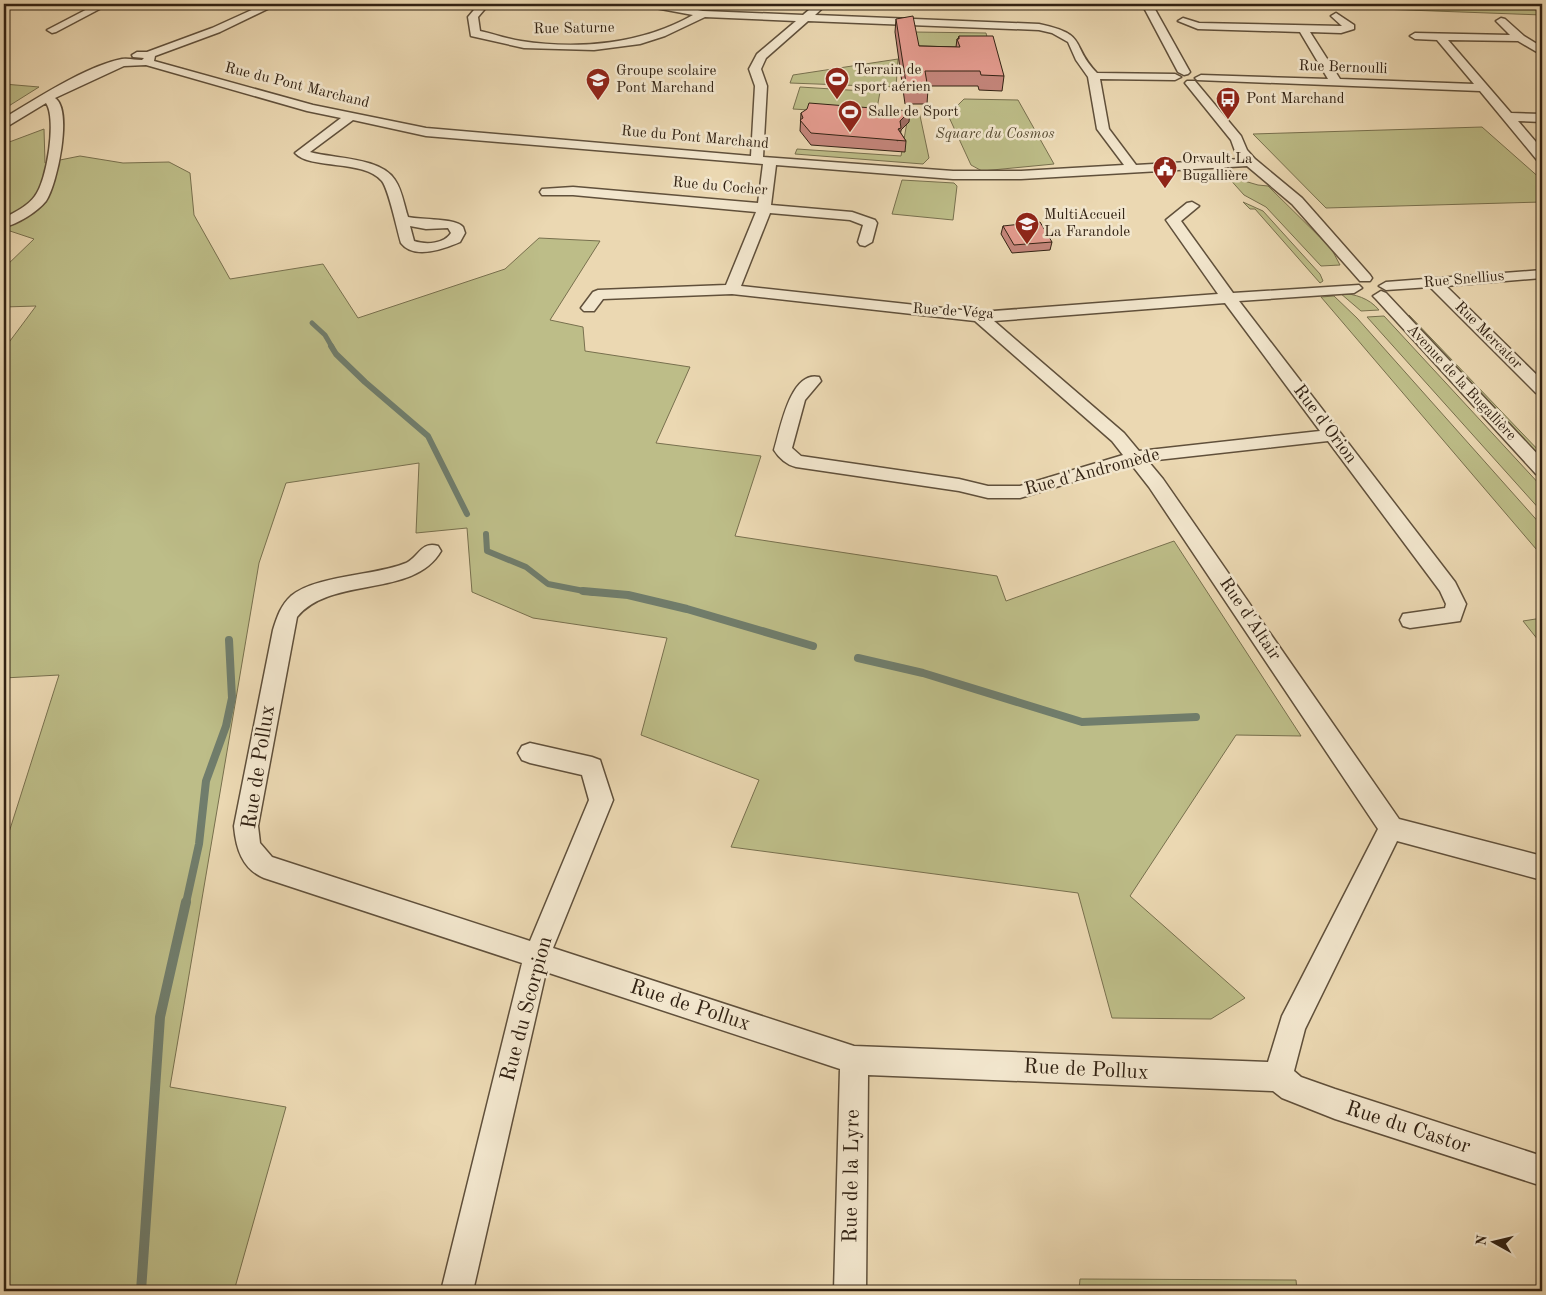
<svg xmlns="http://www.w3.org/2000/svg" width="1546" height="1295" font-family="'Old Standard TT',serif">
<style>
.green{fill:#bdbd88;stroke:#78704e}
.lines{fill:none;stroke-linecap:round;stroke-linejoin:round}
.stream-far3{stroke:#707d6c;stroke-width:5}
.stream-far2{stroke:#707d6c;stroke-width:6}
.stream-far1{stroke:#707d6c;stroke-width:8}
.stream{stroke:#707d6c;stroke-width:10}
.minor-casing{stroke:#60503b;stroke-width:3}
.minor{fill:#f2e6cd;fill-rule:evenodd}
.wall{fill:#c5867c;stroke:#322213}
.shaded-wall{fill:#a06d65;stroke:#322213}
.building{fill:#e59c90;stroke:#322213}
.labels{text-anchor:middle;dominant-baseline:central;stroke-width:5;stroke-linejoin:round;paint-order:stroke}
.far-street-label{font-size:15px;fill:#322213;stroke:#f2e6cd}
.far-poi-label{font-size:15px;fill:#322213;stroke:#f2e6cd;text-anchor:start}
.far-park-label{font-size:15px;font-style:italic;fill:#554930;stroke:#f2e6cd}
.street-label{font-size:18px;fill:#322213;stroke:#f2e6cd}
.near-street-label{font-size:21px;fill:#322213;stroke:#f2e6cd}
</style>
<rect width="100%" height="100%" fill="#ebd8b2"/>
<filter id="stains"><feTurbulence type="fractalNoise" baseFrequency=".004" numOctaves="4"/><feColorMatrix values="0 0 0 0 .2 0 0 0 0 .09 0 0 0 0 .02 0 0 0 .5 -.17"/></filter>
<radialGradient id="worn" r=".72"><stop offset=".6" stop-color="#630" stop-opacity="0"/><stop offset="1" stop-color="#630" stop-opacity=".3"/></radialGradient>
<g class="green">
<polygon points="1245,4 1542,4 1542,15"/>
<polygon points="914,32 986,33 990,48 916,47"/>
<polygon points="898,59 896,87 790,83 793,75"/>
<polygon points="4,84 39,87 4,109"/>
<polygon points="800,87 880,92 876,114 793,109"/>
<polygon points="964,99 1018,100 1054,164 982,171 971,165 948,115"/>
<polygon points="909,111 919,111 929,158 923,164 795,154 797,149 901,156"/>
<polygon points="1482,127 1542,180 1542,202 1326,208 1253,134"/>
<polygon points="44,129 45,163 80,156 123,163 169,162 190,173 194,215 230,279 323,264 358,318 505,269 539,238 600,241 550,320 583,327 585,351 690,367 656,443 761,456 735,536 997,576 1006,601 1174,541 1301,736 1236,735 1130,896 1245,998 1211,1019 1112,1018 1078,893 731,847 759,780 641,735 667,638 533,618 472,592 467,528 416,533 419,463 286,483 259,563 170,1087 286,1107 234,1291 4,1291 4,848 59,675 4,678 4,349 36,306 4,307 4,268 34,239 4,229 4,144"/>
<polygon points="1227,176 1258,185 1268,186 1331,248 1340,265 1321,266 1266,207 1244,195"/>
<polygon points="902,180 954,183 957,186 953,220 892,214"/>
<polygon points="1243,202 1263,211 1320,274 1323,281 1320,283 1255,209 1250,209"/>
<path d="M1340 293C1355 294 1369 298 1379 310L1361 311Z"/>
<polygon points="1334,296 1357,318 1542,526 1542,556 1321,297"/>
<polygon points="1409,315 1542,454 1542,463 1425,340"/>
<polygon points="1384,316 1542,487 1542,512 1367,317"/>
<polygon points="1542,618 1542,645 1523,621"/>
<polygon points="1080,1279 1296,1280 1297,1291 1079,1291"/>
</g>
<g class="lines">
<polyline class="stream-far3" points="312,323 325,335 332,347"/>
<g class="stream-far2">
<polyline points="331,346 336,354 365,382 428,436 467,514"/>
<polyline points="486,534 487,551 526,567 548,584 594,593"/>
</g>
<g class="stream-far1">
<polyline points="583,591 628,595 687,609 813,646"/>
<polyline points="858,658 923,673 1082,722 1196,717"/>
<polyline points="186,903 199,844 206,781 226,726 232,698 229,640"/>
</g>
<polyline class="stream" points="141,1291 160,1017 186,902"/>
<defs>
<g id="minor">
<polygon points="97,4 109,4 56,32 52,33 47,30"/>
<path d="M265 4H278L220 32 155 56 154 61 313 105 426 128 751 156 755 86 749 69 757 54 796 21 705 17 665 36 640 44 594 50 524 48 471 36 468 17 479 4H489L478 17 480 31C494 34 507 39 521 41 579 50 642 44 693 15L650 7 645 4H665L703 11 803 15 816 4H827L815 15 1039 24C1090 35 1069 44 1097 73L1175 74 1181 77 1175 80 1100 79 1109 129 1136 165 1241 159 1235 151 1231 140 1185 83 1187 81H1195L1241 136 1247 150 1255 159 1302 198 1370 275 1372 278 1370 281H1360L1292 204 1247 166 1021 179H953L776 165 771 205 852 212 875 220 877 223 872 242 865 246 860 245 858 242 863 225 850 220 770 213 741 286 980 312 1218 294 1166 220 1187 203 1192 202 1199 206 1181 221 1233 293 1359 285 1362 288 1354 293 1239 301 1455 582 1466 604 1460 621 1410 628 1403 626 1400 620 1403 614 1445 608 1446 604 1440 591 1328 441 1148 461 1163 479 1399 819 1542 856V880L1397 841 1305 1029 1294 1071 1301 1077 1335 1089 1542 1156V1186L1335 1119 1282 1098 1273 1091 868 1075 866 1291H834L840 1069 546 972 473 1291H441L522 963 264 878C242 869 236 848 234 826L273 630C277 617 281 605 291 596 316 575 375 576 406 563 419 557 421 541 438 546L441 551C413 599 332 575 297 617L258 826 260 843 272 857 530 941 589 800 582 775 530 763 522 760 518 753 522 746 530 743 592 757 600 760 613 800 553 948 854 1046 1268 1062 1282 1016 1378 829 1149 487 1131 464 1020 498H988L959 491 796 467C787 465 779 458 774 450 780 431 790 370 819 377L821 381 805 400 792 448 801 456 959 479 988 486H1020L1123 455 1112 441 975 321 732 294 603 299 594 311H584L581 308 593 292 598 290 726 285 756 212 573 195H542L540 192 542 189 573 187 758 203 763 164 426 136 353 120 310 152C334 159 381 157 395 180 402 190 404 205 408 217 422 220 456 218 463 227L465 233 460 242C444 249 414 260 401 243 397 230 389 190 382 181 364 159 310 170 295 153L341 118 307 111 146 65 124 66 55 98C73 110 57 185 46 201 37 212 18 224 4 227V218C15 212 28 206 35 196 47 181 57 118 46 103L8 126 4 127V118C36 99 86 66 122 59 129 58 135 60 142 60L144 58 133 57 132 55 137 52H147L212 28ZM808 21 1039 30 1052 33 1068 42 1076 60 1088 77 1097 129 1124 165 1021 171H953L763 157 767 86 761 69 766 58ZM410 226 426 229 448 228 451 233C444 244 426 245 414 241ZM1225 303 1320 431 1139 451 1124 433 994 321Z"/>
<polygon points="1142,4 1152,4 1190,72 1188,74 1184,75 1178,72"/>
<polygon points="1336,13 1354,25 1354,29 1341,33 1310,32 1340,79 1474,84 1437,40 1415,39 1410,36 1415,33 1510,35 1496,21 1501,18 1505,19 1524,36 1542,47 1542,55 1518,41 1448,40 1511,113 1542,114 1542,122 1518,121 1542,149 1542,161 1537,160 1480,91 1197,80 1195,78 1201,75 1328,79 1300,32 1198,29 1178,21 1183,18 1199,23 1342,26 1331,16"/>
<polygon points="1542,270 1542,278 1446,286 1542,380 1542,394 1536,393 1430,287 1386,290 1379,286 1386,282"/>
<polygon points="1381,291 1386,293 1542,459 1542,476 1536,474 1376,299 1373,296"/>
</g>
</defs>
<use href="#minor" class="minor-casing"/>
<use href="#minor" class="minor"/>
</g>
<g class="wall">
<polygon points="896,19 919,46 956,47 957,39 958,39 959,36 1004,76 1002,91 979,90 978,86 928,86 928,89 927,104 905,104 895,32"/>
<polygon points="801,113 909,122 901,130 900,132 906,141 905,152 811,145 800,131"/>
<polygon points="1003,226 1052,242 1050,250 1012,253 1001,234"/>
</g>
<polygon class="shaded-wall" points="910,111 909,122 901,130 900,139 897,141 900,121"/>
<g class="building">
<polygon points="913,16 919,46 960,47 957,39 959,39 959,36 993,36 1004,76 981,75 980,71 925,71 928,89 907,89 896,19"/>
<polygon points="809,103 910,111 900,121 901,128 898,129 906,141 811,133 800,120 803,118 801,113 807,109"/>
<polygon points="1040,222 1052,242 1014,245 1003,226"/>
</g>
<defs>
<symbol id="stadium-pin" viewBox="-11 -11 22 30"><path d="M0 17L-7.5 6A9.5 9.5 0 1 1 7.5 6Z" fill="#8f2418" stroke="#f2e6cd"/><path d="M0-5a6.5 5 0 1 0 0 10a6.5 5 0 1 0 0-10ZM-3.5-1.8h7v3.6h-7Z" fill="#fff"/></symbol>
<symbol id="school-pin" viewBox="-11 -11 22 30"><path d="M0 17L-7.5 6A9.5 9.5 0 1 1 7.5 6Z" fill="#8f2418" stroke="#f2e6cd"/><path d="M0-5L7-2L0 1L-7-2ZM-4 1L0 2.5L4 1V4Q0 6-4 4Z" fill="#fff"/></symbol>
<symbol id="bus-pin" viewBox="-11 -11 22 30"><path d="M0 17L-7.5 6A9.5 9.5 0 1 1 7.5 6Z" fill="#8f2418" stroke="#f2e6cd"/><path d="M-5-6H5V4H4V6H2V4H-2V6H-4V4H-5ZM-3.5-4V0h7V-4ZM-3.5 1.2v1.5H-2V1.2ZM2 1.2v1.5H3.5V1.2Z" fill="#fff"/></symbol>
<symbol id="civic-pin" viewBox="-11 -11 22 30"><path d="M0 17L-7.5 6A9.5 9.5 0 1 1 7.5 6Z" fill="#8f2418" stroke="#f2e6cd"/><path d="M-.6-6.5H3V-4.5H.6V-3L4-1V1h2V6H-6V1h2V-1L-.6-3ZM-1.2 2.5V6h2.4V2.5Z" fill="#fff"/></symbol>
</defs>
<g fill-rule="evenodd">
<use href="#stadium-pin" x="823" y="65" width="28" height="38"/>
<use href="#school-pin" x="584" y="66" width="28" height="38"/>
<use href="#bus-pin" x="1214" y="85" width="28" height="38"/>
<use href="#stadium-pin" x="836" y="98" width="28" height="38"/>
<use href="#civic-pin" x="1151" y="154" width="28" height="38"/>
<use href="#school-pin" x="1013" y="210" width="28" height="38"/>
</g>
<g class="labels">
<g class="far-street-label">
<text transform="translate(574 29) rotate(-1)">Rue Saturne</text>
<text transform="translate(1343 68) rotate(2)">Rue Bernoulli</text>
<text transform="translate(297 86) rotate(14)">Rue du Pont Marchand</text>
<text transform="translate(695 138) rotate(5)">Rue du Pont Marchand</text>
<text transform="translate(720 187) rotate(5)">Rue du Cocher</text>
<text transform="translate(1464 280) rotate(-5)">Rue Snellius</text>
<text transform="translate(953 312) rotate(4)">Rue de Véga</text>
<text transform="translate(1488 336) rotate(45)">Rue Mercator</text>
<text transform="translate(1461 383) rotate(47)">Avenue de la Bugallière</text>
</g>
<g class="far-poi-label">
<text x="854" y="70">Terrain de<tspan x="854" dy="17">sport aérien</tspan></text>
<text x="616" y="71">Groupe scolaire<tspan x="616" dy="17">Pont Marchand</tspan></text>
<text x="1246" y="99">Pont Marchand</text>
<text x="868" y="112">Salle de Sport</text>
<text x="1182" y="159">Orvault La<tspan x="1182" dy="17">Bugallière</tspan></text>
<text x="1044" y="215">MultiAccueil<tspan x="1044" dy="17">La Farandole</tspan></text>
</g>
<g class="far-park-label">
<text x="995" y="134">Square du Cosmos</text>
</g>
<g class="street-label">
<text transform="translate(1325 424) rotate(53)">Rue d'Orion</text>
<text transform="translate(1092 472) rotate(-15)">Rue d'Andromède</text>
<text transform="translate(1250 619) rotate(56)">Rue d'Altair</text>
</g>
<g class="near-street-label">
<text transform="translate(259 767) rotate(-81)">Rue de Pollux</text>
<text transform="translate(690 1006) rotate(18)">Rue de Pollux</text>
<text transform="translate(527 1009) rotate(-75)">Rue du Scorpion</text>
<text transform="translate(1086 1070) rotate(3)">Rue de Pollux</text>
<text transform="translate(1408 1128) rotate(18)">Rue du Castor</text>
<text transform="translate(852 1176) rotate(-89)">Rue de la Lyre</text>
</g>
</g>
<rect width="1546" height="1295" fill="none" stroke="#ebd8b2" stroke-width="20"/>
<rect x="5" y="5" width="1536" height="1285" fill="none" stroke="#322213" stroke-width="2.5"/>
<rect x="10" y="10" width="1526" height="1275" fill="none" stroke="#322213"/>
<g transform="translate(1494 1242) rotate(278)" stroke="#f2e6cd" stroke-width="4" paint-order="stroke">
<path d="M0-4L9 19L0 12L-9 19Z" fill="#322213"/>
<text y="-8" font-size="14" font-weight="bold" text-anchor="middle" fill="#322213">N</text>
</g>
<rect width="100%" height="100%" filter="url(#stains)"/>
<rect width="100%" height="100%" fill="url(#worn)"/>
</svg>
